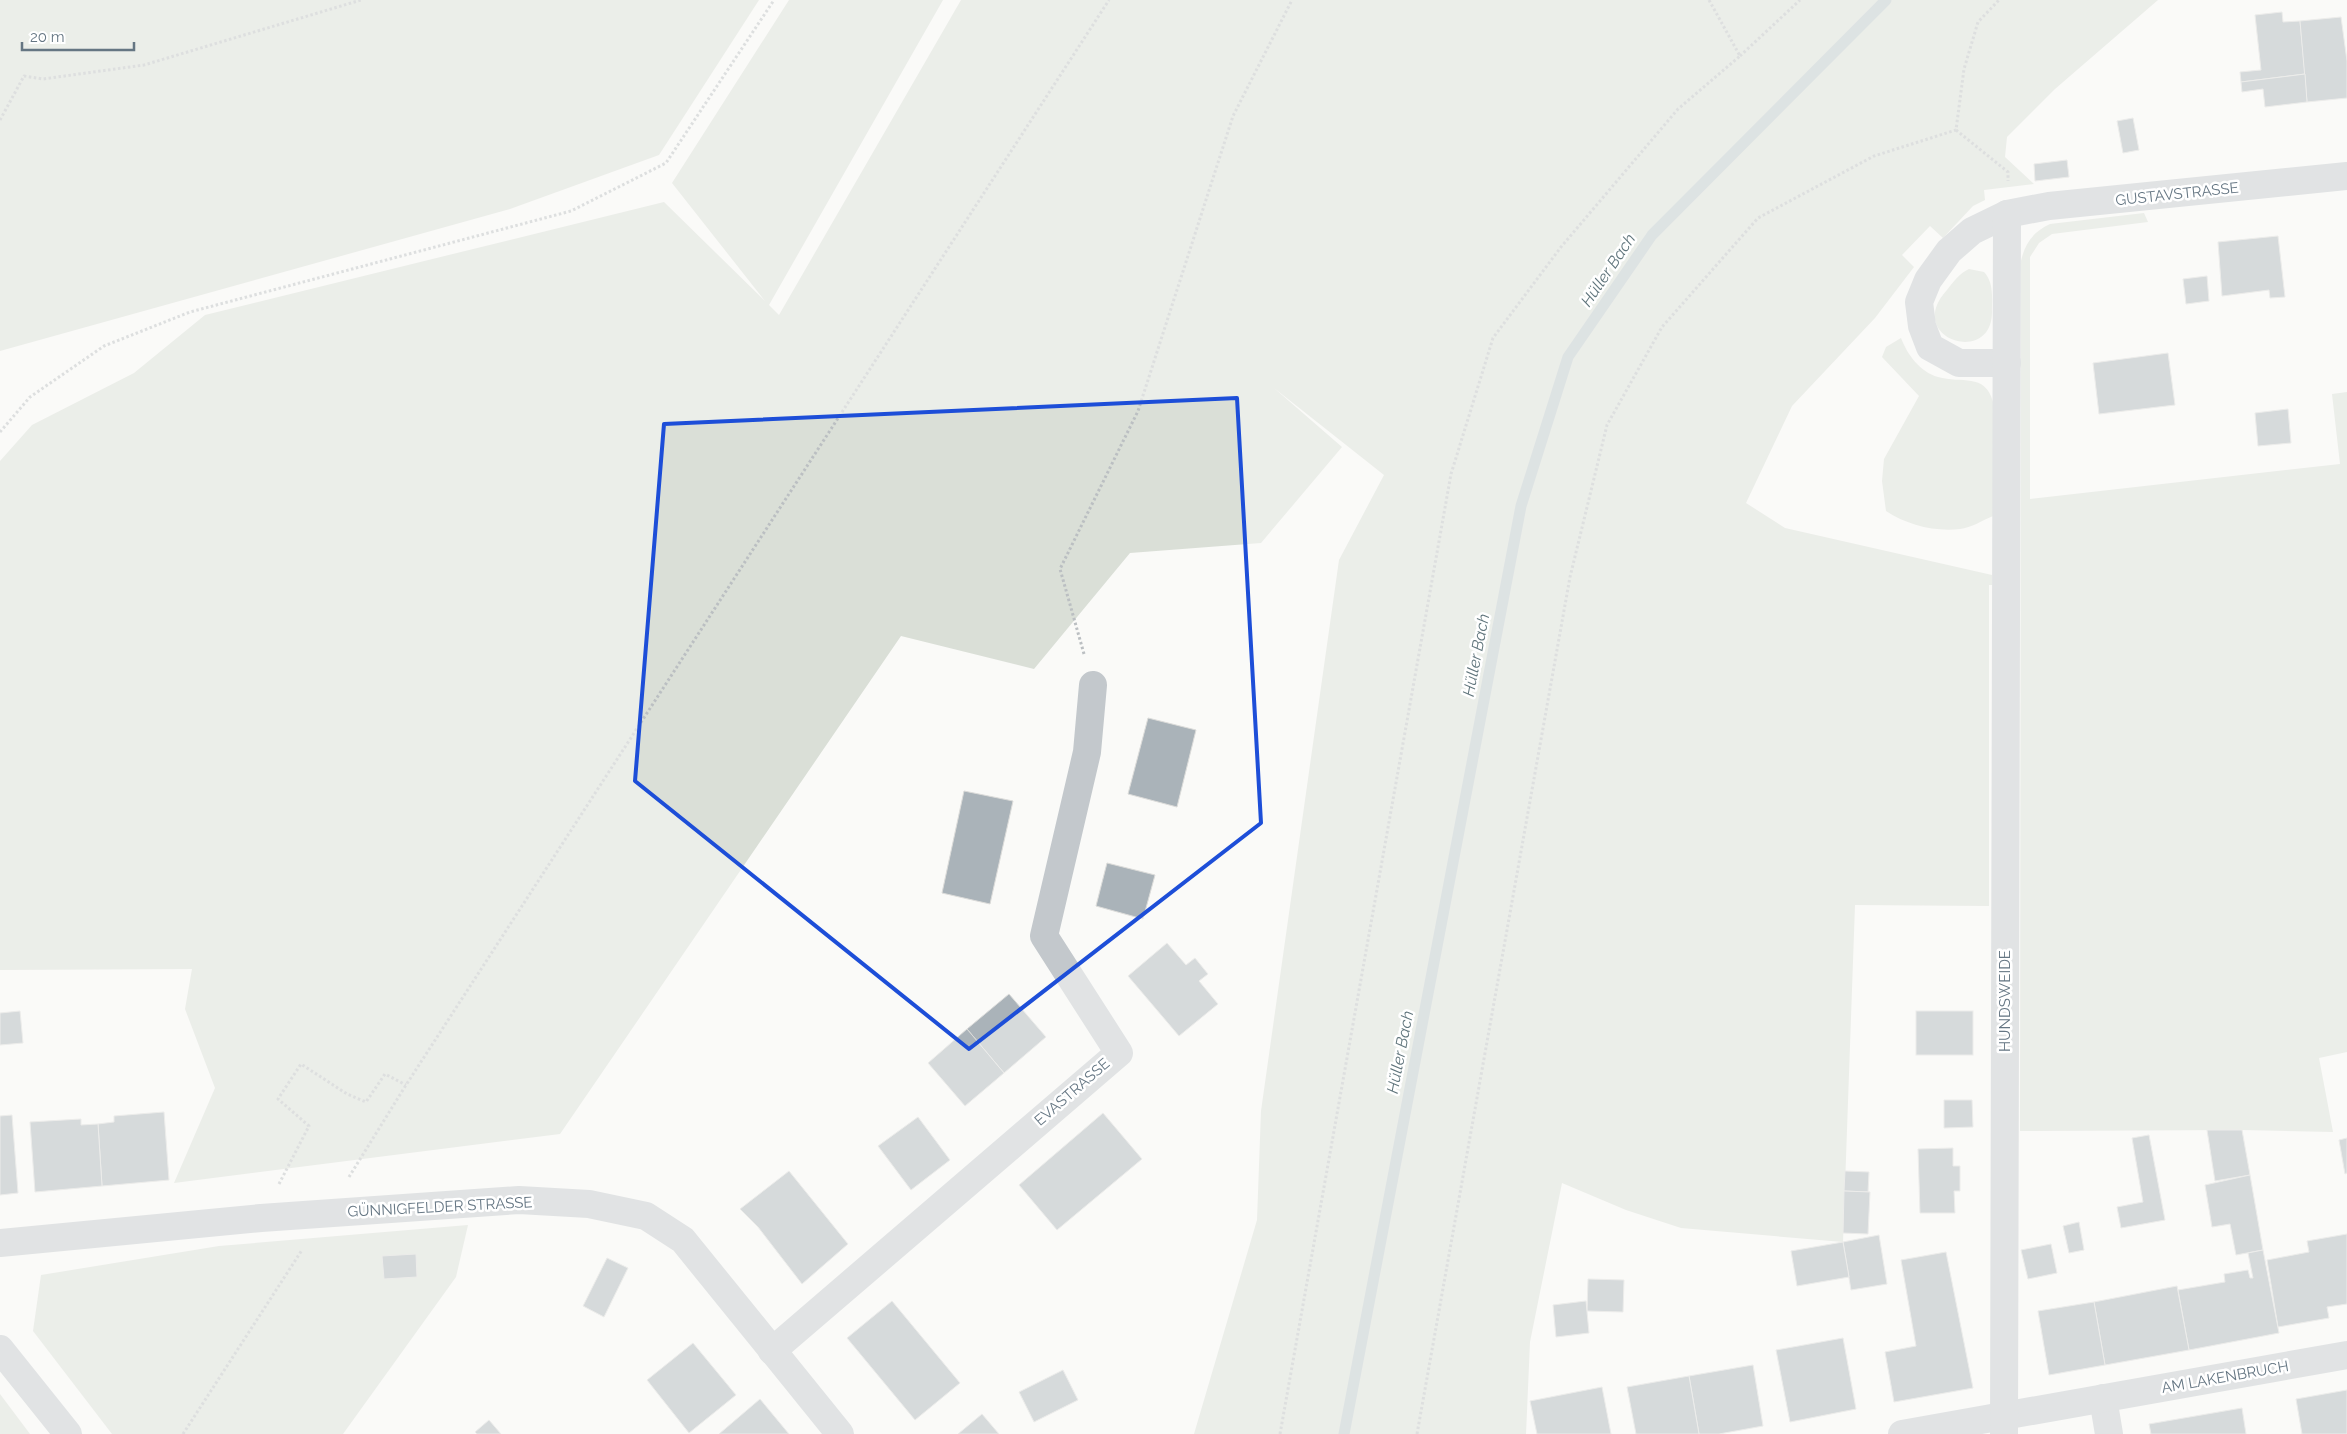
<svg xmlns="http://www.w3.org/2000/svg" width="2347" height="1434" font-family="Raleway,sans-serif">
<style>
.green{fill:#dadfd7}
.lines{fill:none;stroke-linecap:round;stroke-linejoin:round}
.stream{stroke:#bbc7cb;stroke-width:11}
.building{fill:#aab3b9;stroke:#dcdcda}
.path{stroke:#bbbfc2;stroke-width:3;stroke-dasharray:2.5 2.5;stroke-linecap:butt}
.minor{stroke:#c3c8cc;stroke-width:28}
.marked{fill:none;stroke:#1d4ed8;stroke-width:4;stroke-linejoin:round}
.labels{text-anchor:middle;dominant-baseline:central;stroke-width:5;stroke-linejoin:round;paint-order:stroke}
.street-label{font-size:15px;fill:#657683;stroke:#fff}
.water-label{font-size:16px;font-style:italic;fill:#60757c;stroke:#fff}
</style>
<rect width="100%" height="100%" fill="#fafaf8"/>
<g class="green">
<polygon points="0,0 759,0 659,155 510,209 0,351"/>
<polygon points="789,0 943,0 769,305 779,315 961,0 2158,0 2055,89 2007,137 2005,157 2034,184 1984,190 1985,200 1973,206 1943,238 1930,226 1902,255 1914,267 1875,318 1792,406 1746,503 1785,528 1992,575 1992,585 1989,585 1989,906 1855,905 1843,1242 1681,1228 1626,1210 1562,1183 1530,1342 1526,1434 1194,1434 1257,1220 1261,1111 1339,560 1384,475 1274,388 1342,447 1261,543 1130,553 1034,669 901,636 560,1134 174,1183 215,1088 185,1009 192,969 0,970 0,461 32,425 134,373 205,315 664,202 765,301 672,183"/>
<path d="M2144 213 2148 222 2052 234 2039 243 2030 257V499L2340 464 2332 394 2347 392V1052L2319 1058 2333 1132 2241 1130 2020 1131 2021 261C2025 243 2033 232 2050 224Z"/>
<path d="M1969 269 1984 272C1994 283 1992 298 1992 312 1992 367 1903 338 1947 290 1953 282 1960 273 1969 269Z"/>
<path d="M1901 338C1907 354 1920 372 1938 377 1961 384 1985 372 1993 402V516C1983 520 1971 528 1960 529 1935 532 1907 525 1886 511L1882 481 1884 459 1919 396 1882 357 1886 347Z"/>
<polygon points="468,1225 456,1277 343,1434 112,1434 33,1331 41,1275 219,1246"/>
<polygon points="0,1394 30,1434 0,1434"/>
</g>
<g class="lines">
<polyline class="stream" points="1344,1434 1521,506 1568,357 1652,235 1886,0"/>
</g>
<g class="building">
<polygon points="2282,12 2283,22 2300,21 2305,74 2241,82 2240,72 2261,70 2255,15"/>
<polygon points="2341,17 2347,61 2347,98 2307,102 2300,21"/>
<polygon points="2305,74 2307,102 2265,107 2263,89 2242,92 2241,82"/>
<polygon points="2133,118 2139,150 2123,153 2117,121"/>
<polygon points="2067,160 2069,177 2035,181 2034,164"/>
<polygon points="2278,236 2285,297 2270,298 2269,290 2222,296 2218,242"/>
<polygon points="2207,276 2209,301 2186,304 2183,279"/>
<polygon points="2168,353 2175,405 2099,414 2093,363"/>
<polygon points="2288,409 2291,443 2258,446 2255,413"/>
<polygon points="1148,718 1196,730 1177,807 1128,794"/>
<polygon points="964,791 1013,801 990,904 942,893"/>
<polygon points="1107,863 1155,875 1143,919 1096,906"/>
<polygon points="1167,943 1186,965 1195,958 1208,974 1199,981 1218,1004 1179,1036 1128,976"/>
<polygon points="1009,994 1046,1037 1004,1073 967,1029"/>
<polygon points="20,1011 23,1043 0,1045 0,1013"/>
<rect x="1916" y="1011" width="57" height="44"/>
<polygon points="967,1029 1004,1073 965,1106 928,1063"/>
<polygon points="1944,1100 1972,1100 1973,1127 1944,1128"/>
<polygon points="164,1112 169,1180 102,1186 98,1124 114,1122 114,1116"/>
<polygon points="1103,1113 1142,1159 1057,1230 1019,1185"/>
<polygon points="12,1115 18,1193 0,1195 0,1116"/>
<polygon points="918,1117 950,1160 911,1190 878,1146"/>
<polygon points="81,1119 81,1125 98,1124 102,1186 35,1192 30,1122"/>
<polygon points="2207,1130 2242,1130 2250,1175 2215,1181"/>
<polygon points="2149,1135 2165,1220 2121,1228 2117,1207 2143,1202 2132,1138"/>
<polygon points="2347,1138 2347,1173 2345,1174 2339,1140"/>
<polygon points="1953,1148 1953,1166 1960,1166 1960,1191 1954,1191 1955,1213 1920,1213 1918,1149"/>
<polygon points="789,1171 848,1244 802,1284 758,1227 740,1209"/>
<polygon points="1845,1171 1869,1172 1868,1192 1844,1191"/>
<polygon points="2250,1175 2263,1250 2236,1255 2230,1224 2212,1227 2205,1185"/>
<polygon points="1844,1191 1870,1192 1868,1234 1843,1233"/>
<polygon points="2079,1222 2084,1250 2069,1253 2063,1226"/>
<polygon points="2347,1234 2347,1304 2327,1307 2329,1318 2278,1327 2267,1260 2309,1252 2307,1241"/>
<polygon points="1879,1235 1887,1284 1851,1290 1843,1242"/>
<polygon points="1843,1242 1849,1277 1797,1286 1791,1251"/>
<polygon points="2051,1244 2057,1273 2028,1279 2021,1250"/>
<polygon points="2263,1250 2279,1333 2189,1350 2178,1290 2225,1282 2224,1274 2248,1270 2250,1278 2253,1278 2248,1253"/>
<polygon points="1946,1252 1973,1388 1894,1402 1885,1352 1916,1346 1901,1260"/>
<polygon points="416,1254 417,1277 384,1279 382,1256"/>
<polygon points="607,1258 628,1268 604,1317 583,1306"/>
<polygon points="1588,1279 1624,1280 1623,1312 1587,1311"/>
<polygon points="2177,1286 2189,1350 2105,1365 2094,1302"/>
<polygon points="892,1301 960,1383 915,1420 847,1338"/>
<polygon points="1586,1301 1589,1333 1556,1337 1553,1305"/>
<polygon points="2094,1302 2105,1365 2049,1375 2038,1311"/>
<polygon points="1843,1338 1856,1409 1790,1422 1776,1350"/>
<polygon points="693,1343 736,1395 689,1433 647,1380"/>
<polygon points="1753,1365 1763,1426 1719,1434 1699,1434 1689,1376"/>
<polygon points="1063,1370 1078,1400 1034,1422 1019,1392"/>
<polygon points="1689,1376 1699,1434 1636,1434 1627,1387"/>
<polygon points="1602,1387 1611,1434 1537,1434 1530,1401"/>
<polygon points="2347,1390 2347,1434 2302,1434 2296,1399"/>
<polygon points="760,1399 789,1434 719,1434"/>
<polygon points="2242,1408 2246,1434 2151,1434 2149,1424"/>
<polygon points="982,1414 999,1434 958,1434"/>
<polygon points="489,1420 501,1434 477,1434 475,1432"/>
</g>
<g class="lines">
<g class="path">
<polyline points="1740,56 1800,0"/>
<polyline points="0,120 24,76 43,79 144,65 361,0"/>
<polyline points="1956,130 2008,172 2008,181"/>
<polyline points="0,432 30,397 104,346 190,312 571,211 666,163 774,0"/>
<polyline points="1084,654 1060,569 1138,411 1233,116 1292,0"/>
<polyline points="349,1177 406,1085 1109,0"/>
<polyline points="279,1184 309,1126 278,1099 301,1064 347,1094 366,1102 385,1074 406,1085"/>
<polyline points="183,1434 302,1250"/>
<polyline points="1280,1434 1451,474 1493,338 1561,247 1678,109 1740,56 1709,0"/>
<polyline points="1417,1434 1570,577 1607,425 1662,327 1758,218 1874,156 1956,130 1964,69 1978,22 1999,0"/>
</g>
<g class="minor">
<polyline points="2007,363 1959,363 1930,347 1922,326 1919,302 1928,280 1949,251 1972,231 2007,214 2049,206 2347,176"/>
<polyline points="0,1243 261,1218 519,1200 589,1204 646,1216 683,1240 840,1434"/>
<polyline points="0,1349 68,1434"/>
<polyline points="772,1351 1119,1053 1044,936 1087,752 1093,685"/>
<polyline points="2103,1398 2109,1434"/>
<polyline points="1902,1434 2347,1355"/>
<polyline points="2004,1434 2007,214"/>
</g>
</g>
<path d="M0 0H2347V1434H0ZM1237 398 1261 823 969 1049 635 781 664 424Z" fill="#fafaf8" fill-opacity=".55" fill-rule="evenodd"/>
<path class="marked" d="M1237 398 1261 823 969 1049 635 781 664 424Z"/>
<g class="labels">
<g class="street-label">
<text transform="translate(2177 194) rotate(-6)">GUSTAVSTRASSE</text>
<text transform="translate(2005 1001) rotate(-90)">HUNDSWEIDE</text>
<text transform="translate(1072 1092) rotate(-41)">EVASTRASSE</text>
<text transform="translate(440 1207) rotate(-3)">GÜNNIGFELDER STRASSE</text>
<text transform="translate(2225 1377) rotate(-10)">AM LAKENBRUCH</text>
</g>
<g class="water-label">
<text transform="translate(1608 270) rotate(-56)">Hüller Bach</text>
<text transform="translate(1476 655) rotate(-79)">Hüller Bach</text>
<text transform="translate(1400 1052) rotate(-79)">Hüller Bach</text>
</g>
</g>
<path d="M22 42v8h112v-8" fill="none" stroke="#657683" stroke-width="2.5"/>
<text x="30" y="42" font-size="15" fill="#657683" stroke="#ffffff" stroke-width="4" paint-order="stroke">20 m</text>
</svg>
